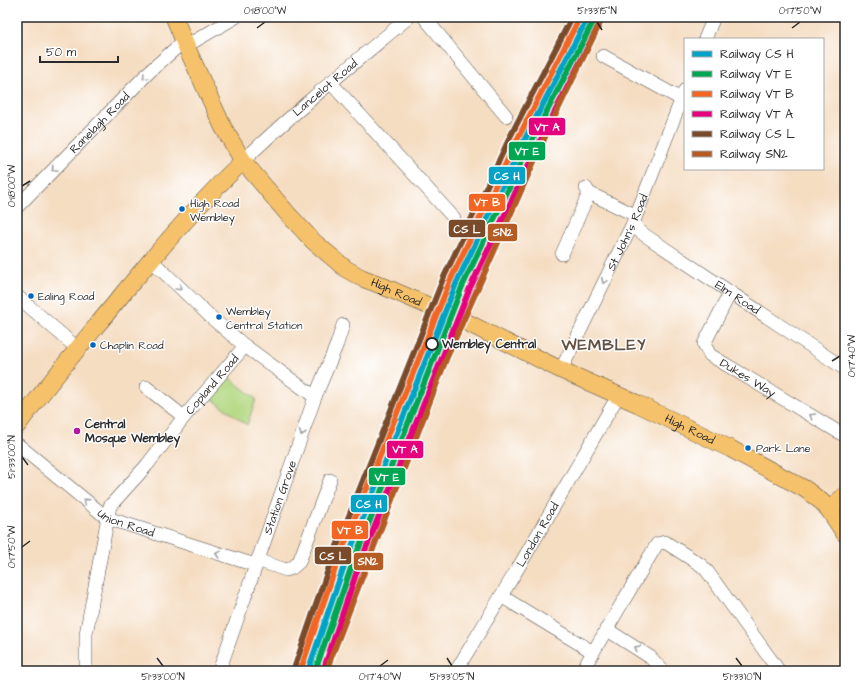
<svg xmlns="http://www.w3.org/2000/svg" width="862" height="688" font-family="'Architects Daughter',sans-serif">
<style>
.green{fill:#b4d983;stroke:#708257}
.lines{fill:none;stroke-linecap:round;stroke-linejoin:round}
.minor-casing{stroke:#494642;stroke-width:14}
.major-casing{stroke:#494642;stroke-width:18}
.minor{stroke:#fff;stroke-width:13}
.major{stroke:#f5c16b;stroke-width:17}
.rail-1-casing{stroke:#fff;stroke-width:9}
.rail-2-casing{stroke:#fff;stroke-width:9}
.rail-3-casing{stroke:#fff;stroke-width:9}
.rail-4-casing{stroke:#fff;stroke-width:9}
.rail-5-casing{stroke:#fff;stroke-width:9}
.rail-6-casing{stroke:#fff;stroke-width:9}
.rail-1{stroke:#02a3c6;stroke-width:6}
.rail-2{stroke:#00a651;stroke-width:6}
.rail-3{stroke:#f26522;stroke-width:6}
.rail-4{stroke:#e5007d;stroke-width:6}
.rail-5{stroke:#7a4b2a;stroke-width:6}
.rail-6{stroke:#b55b24;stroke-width:6}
.oneway{stroke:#a0a0a0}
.ticks{fill:none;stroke:#2b2b2b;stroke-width:1.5}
.bus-dot{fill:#0065bd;stroke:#fff;stroke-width:1.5}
.stop-dot{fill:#fff;stroke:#2b2b2b;stroke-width:2}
.poi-dot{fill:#b5179e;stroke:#fff;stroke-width:1.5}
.labels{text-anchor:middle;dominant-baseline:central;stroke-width:3;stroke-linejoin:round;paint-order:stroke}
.bus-label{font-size:11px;fill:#2b2b2b;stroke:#fff;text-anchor:start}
.street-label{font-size:12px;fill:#2b2b2b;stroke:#fff}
.stop-label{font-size:12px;font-weight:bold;fill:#2b2b2b;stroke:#fff;text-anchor:start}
.poi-label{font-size:12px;font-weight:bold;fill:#2b2b2b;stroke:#fff;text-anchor:start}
.district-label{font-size:16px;font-weight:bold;letter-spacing:1px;fill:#655141;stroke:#fff}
.line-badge{stroke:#fff;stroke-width:1.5}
.badge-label{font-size:11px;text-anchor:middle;font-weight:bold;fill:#fff}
.neatline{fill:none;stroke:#2b2b2b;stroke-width:1.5}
.ticks-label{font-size:10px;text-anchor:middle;fill:#2b2b2b}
</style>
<rect width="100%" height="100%" fill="#fff"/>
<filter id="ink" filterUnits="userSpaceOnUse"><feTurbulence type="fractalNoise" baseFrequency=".025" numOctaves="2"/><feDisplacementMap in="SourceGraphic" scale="8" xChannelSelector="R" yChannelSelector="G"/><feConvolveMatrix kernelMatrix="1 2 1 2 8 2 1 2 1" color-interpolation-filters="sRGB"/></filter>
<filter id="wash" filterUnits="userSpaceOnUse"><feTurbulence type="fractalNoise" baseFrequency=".012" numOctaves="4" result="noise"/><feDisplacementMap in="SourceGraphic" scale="16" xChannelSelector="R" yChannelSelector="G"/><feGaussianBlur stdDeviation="0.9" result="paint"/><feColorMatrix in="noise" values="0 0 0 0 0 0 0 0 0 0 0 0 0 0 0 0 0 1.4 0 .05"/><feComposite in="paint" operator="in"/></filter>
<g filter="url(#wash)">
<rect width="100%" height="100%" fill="#f5ddc2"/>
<polygon class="green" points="228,377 256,399 247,425 211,398"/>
</g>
<g filter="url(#ink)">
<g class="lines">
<defs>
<g id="minor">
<polyline points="424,17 506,116"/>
<polyline points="705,39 714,17"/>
<polyline points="186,46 236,17"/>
<polyline points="603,56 681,99"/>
<polyline points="330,82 454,218"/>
<path id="s1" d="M243 161C296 110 353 64 409 17"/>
<polyline points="586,188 589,193 635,215"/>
<path id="s2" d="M17 207 150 71 184 41"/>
<path id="s3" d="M634 221 637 229 646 236 845 369"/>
<polyline points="562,254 589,193"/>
<polyline points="151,260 214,320 245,346 315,397"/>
<path id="s4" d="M730 293 704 344 710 355 845 436"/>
<polyline points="17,296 77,348"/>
<path id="s5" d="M561 370 634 221 685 90"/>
<polyline points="146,387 184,417"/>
<path id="s6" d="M17 444 107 518 255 565"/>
<polyline points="257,560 286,570 292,568 299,562 330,480"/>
<polyline points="501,596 593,652"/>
<polyline points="606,629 650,657 663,671"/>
<path id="s7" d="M86 671V634L110 506 147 465 184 417 245 346"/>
<path id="s8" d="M219 671 315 397 337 344 343 325"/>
<path id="s9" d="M456 671 521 563 618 396"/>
<polyline points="582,671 657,544 665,542 701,565 707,571 779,671"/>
</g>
<g id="major">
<path id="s10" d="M174 17 186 46 223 127 243 161 287 213 313 241 346 269 362 278 378 284 468 323 561 370 638 404 731 449 805 489 822 502 829 510 845 534"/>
<path d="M17 426C50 381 86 339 121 296 160 249 199 203 243 161"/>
<polyline points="829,510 845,495"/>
</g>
</defs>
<use href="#minor" class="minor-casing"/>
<use href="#major" class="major-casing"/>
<use href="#minor" class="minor"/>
<use href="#major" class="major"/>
<defs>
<polyline id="rail-1" points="308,671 344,566 456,284 524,141 588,17"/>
<polyline id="rail-2" points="315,671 351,568 462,287 530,144 594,20"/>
<polyline id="rail-3" points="301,669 337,563 450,281 518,138 580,17"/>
<polyline id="rail-4" points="323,671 357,571 469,290 537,147 600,23"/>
<polyline id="rail-5" points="295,666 331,561 443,279 511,135 572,17"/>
<polyline id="rail-6" points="326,671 447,357 549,128 603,17"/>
</defs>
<use href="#rail-1" class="rail-1-casing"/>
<use href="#rail-2" class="rail-2-casing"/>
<use href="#rail-3" class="rail-3-casing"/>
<use href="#rail-4" class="rail-4-casing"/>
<use href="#rail-5" class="rail-5-casing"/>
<use href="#rail-6" class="rail-6-casing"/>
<use href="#rail-1" class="rail-1"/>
<use href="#rail-2" class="rail-2"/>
<use href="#rail-3" class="rail-3"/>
<use href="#rail-4" class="rail-4"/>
<use href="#rail-5" class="rail-5"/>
<use href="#rail-6" class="rail-6"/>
</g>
<defs><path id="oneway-chevron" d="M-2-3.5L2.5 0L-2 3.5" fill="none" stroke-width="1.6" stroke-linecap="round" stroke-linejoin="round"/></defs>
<g class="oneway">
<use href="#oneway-chevron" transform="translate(145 77) rotate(135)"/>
<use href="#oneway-chevron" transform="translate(54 169) rotate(134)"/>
<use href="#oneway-chevron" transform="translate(604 281) rotate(116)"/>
<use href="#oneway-chevron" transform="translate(179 288) rotate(45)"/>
<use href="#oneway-chevron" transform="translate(812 416) rotate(-149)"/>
<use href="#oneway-chevron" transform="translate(302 433) rotate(109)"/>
<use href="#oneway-chevron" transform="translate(86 501) rotate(-140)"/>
<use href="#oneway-chevron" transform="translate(218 554) rotate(-162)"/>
<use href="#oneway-chevron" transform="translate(637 648) rotate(-148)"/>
</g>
</g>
<path class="ticks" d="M597 22 602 30M257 28 265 22M792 28 800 22M22 186 30 181M832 361 840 356M22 457 28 465M22 547 30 541M157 658 163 666M447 658 452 666M736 658 742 666M380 666 388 660"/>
<g class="bus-dot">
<circle cx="182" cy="209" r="3.5"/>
<circle cx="31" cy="296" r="3.5"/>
<circle cx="219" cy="317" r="3.5"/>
<circle cx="93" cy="345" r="3.5"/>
<circle cx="748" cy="448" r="3.5"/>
</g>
<circle class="stop-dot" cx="432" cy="344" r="6"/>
<circle class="poi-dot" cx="77" cy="431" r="4"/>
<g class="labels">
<g class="bus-label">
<text x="190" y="203">High Road<tspan x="190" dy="14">Wembley</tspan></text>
<text x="38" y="296">Ealing Road</text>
<text x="226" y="311">Wembley<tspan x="226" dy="14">Central Station</tspan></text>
<text x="100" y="345">Chaplin Road</text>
<text x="756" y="448">Park Lane</text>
</g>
<g class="street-label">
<text stroke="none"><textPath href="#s1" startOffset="110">Lancelot Road</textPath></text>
<text stroke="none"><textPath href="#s2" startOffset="118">Ranelagh Road</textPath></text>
<text stroke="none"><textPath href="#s5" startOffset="153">St John's Road</textPath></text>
<text stroke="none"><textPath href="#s10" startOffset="365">High Road</textPath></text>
<text stroke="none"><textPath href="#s3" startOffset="130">Elm Road</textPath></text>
<text stroke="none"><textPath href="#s4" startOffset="114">Dukes Way</textPath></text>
<text stroke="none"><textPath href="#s7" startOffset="326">Copland Road</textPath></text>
<text stroke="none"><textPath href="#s10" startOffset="689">High Road</textPath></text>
<text stroke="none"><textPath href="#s8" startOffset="184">Station Grove</textPath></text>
<text stroke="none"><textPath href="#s6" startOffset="136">Union Road</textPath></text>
<text stroke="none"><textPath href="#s9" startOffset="159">London Road</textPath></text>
</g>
<g class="stop-label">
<text x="442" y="344">Wembley Central</text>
</g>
<g class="poi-label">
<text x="85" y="424">Central<tspan x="85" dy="14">Mosque Wembley</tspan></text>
</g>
<g class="district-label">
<text x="604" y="345">WEMBLEY</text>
</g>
</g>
<g class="line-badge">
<rect x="528" y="117" width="38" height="19" rx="4" fill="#e5007d"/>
<rect x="508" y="141" width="38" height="20" rx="4" fill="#00a651"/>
<rect x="488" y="166" width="38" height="19" rx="4" fill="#02a3c6"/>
<rect x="468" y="193" width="38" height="19" rx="4" fill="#f26522"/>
<rect x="448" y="219" width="38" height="19" rx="4" fill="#7a4b2a"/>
<rect x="487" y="223" width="31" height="19" rx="4" fill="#b55b24"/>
<rect x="386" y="440" width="38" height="19" rx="4" fill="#e5007d"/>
<rect x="368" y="467" width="38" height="19" rx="4" fill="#00a651"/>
<rect x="350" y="494" width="38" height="19" rx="4" fill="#02a3c6"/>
<rect x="331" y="520" width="38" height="20" rx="4" fill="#f26522"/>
<rect x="314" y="546" width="38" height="19" rx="4" fill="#7a4b2a"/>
<rect x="353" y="552" width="31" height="19" rx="4" fill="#b55b24"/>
</g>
<g class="badge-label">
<text x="547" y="131">VT A</text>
<text x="527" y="155">VT E</text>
<text x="507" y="180">CS H</text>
<text x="487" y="206">VT B</text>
<text x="467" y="233">CS L</text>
<text x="503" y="236">SN2</text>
<text x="405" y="453">VT A</text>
<text x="387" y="481">VT E</text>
<text x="369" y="508">CS H</text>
<text x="350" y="534">VT B</text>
<text x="333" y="560">CS L</text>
<text x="368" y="565">SN2</text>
</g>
<rect width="862" height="688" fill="none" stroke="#fff" stroke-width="44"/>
<rect x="684" y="38" width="140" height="132" fill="#ffffff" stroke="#aaaaaa"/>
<rect x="692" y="51" width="20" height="6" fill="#02a3c6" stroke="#aaaaaa"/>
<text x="720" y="58" font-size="12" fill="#2b2b2b">Railway CS H</text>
<rect x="692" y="71" width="20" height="6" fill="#00a651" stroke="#aaaaaa"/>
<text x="720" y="78" font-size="12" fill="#2b2b2b">Railway VT E</text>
<rect x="692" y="91" width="20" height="6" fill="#f26522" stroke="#aaaaaa"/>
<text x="720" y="98" font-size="12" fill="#2b2b2b">Railway VT B</text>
<rect x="692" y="111" width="20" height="6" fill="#e5007d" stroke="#aaaaaa"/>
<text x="720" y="118" font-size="12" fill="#2b2b2b">Railway VT A</text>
<rect x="692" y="131" width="20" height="6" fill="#7a4b2a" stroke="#aaaaaa"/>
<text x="720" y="138" font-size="12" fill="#2b2b2b">Railway CS L</text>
<rect x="692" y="151" width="20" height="6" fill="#b55b24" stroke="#aaaaaa"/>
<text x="720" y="158" font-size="12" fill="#2b2b2b">Railway SN2</text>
<path d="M40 56v6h78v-6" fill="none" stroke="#2b2b2b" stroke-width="2"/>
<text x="46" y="56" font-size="12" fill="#2b2b2b" stroke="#ffffff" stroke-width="3" paint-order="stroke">50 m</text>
<rect x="22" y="22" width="818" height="644" class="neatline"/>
<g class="ticks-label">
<text x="265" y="14">0°18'00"W</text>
<text x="597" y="14">51°33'15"N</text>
<text x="800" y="14">0°17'50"W</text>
<text transform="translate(11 186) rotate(-90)" y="4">0°18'00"W</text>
<text transform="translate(851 356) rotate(-90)" y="4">0°17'40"W</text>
<text transform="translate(11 457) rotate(-90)" y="4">51°33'00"N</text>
<text transform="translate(11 547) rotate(-90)" y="4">0°17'50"W</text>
<text x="163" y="680">51°33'00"N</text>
<text x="380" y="680">0°17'40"W</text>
<text x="452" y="680">51°33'05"N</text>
<text x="742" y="680">51°33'10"N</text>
</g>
</svg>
